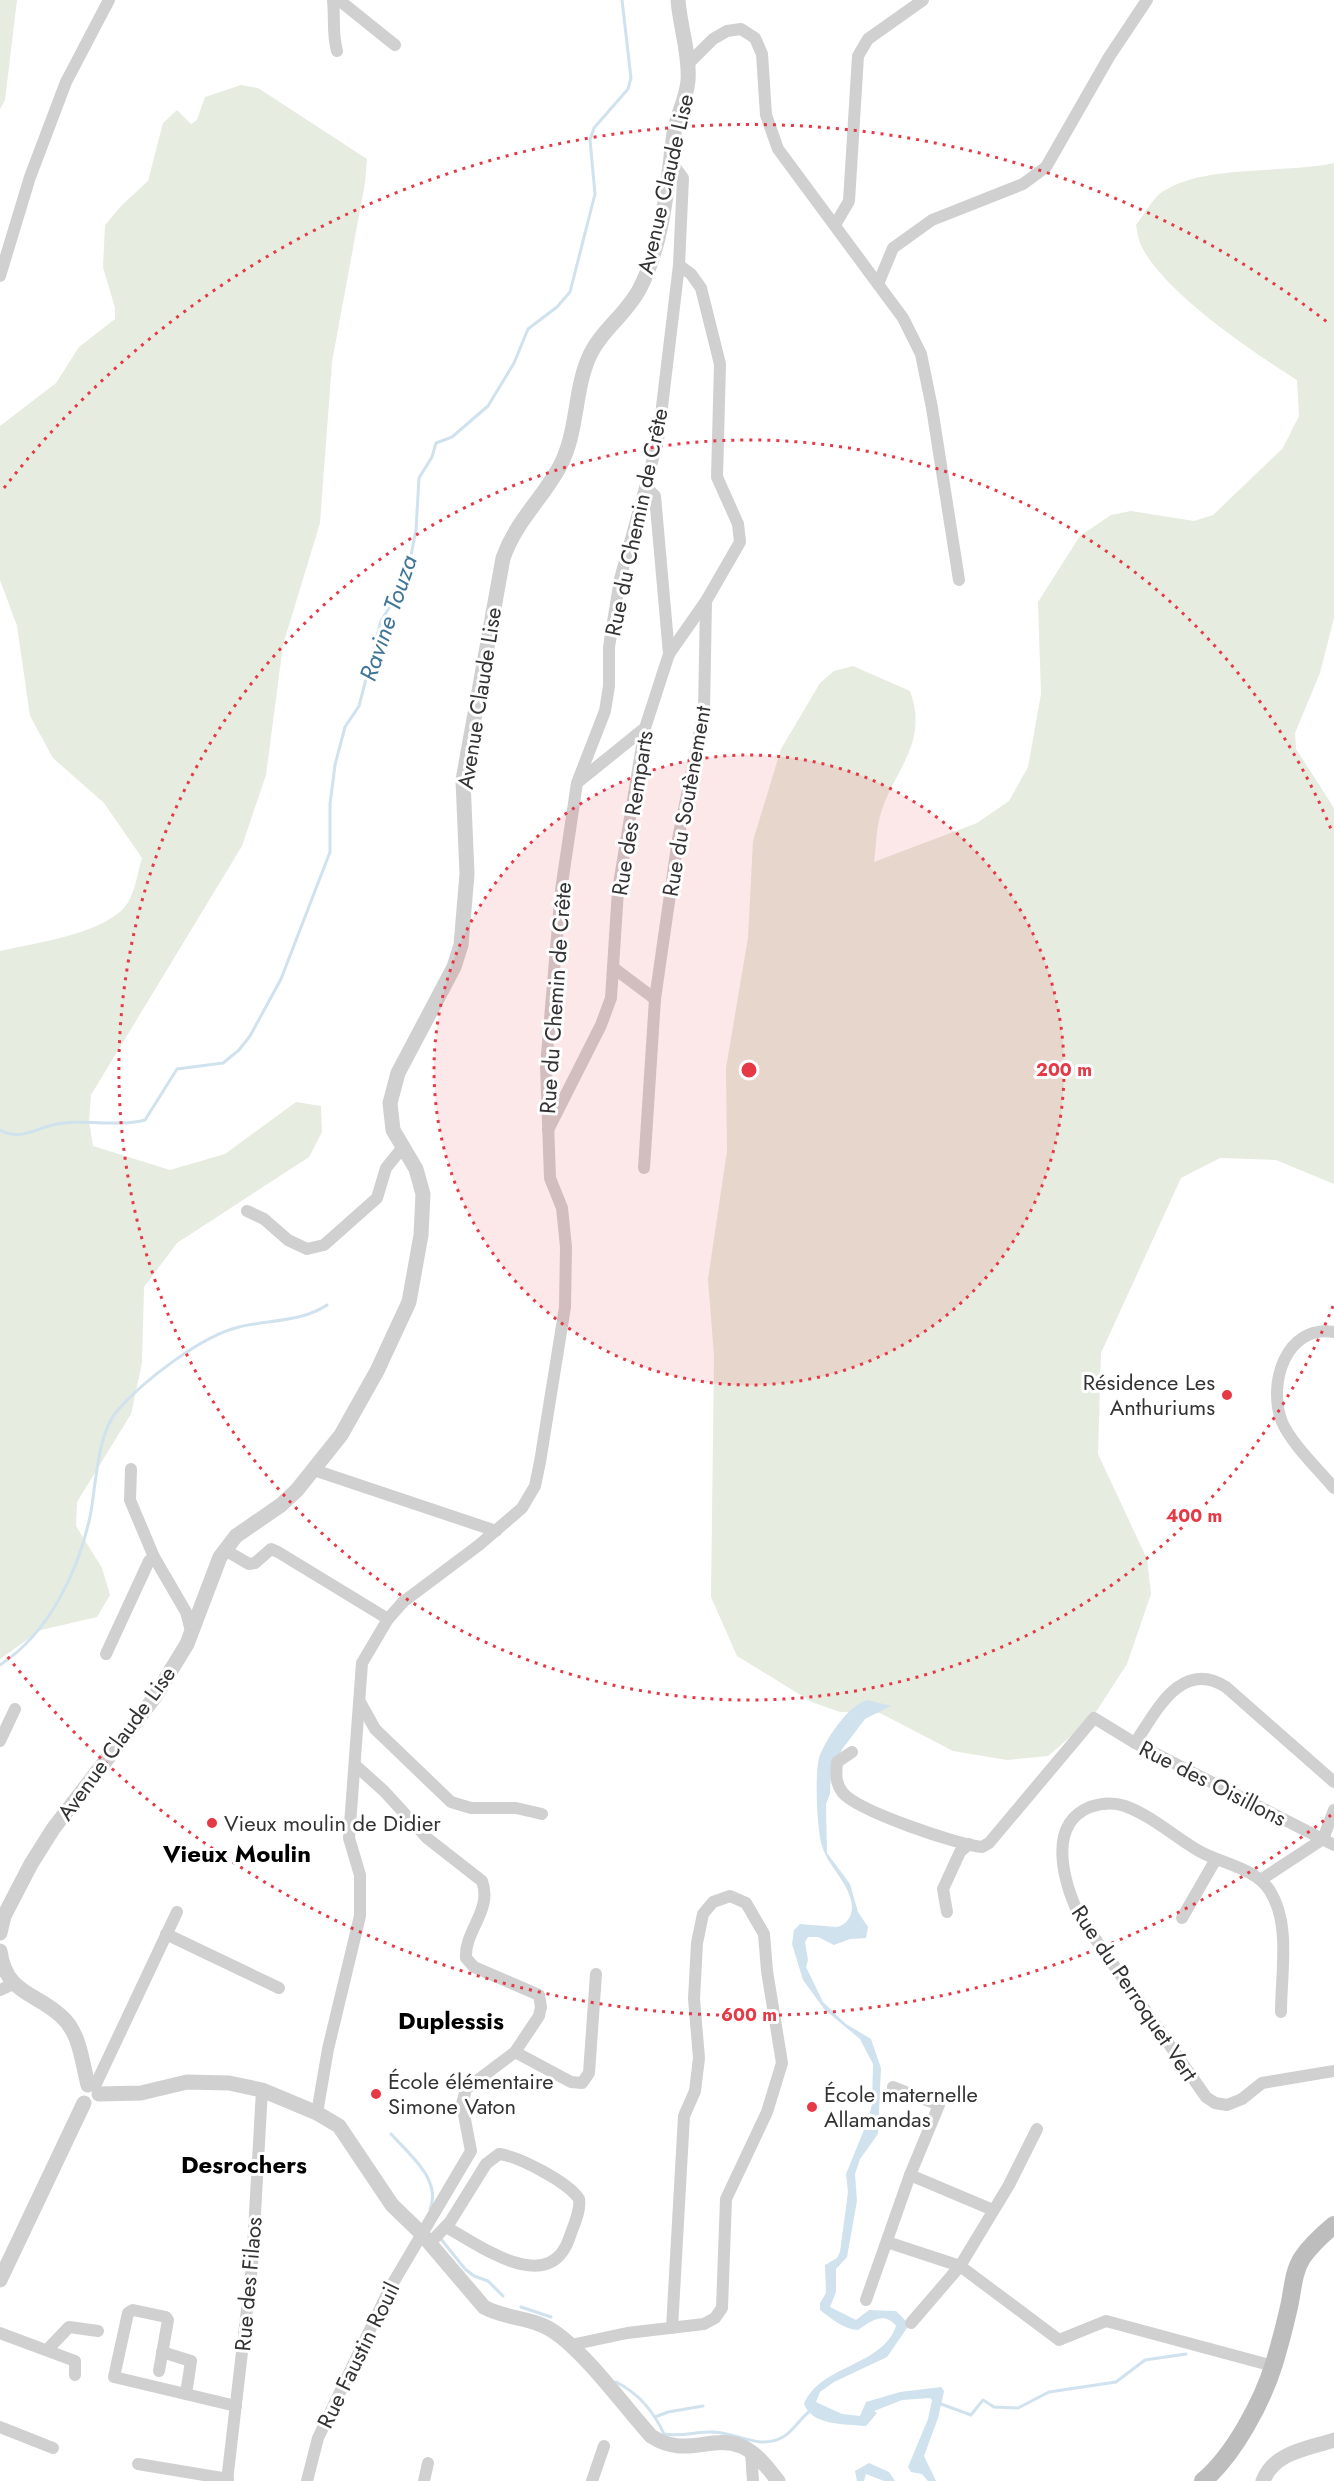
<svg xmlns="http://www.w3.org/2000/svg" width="1334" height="2481" font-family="Jost,sans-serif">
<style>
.green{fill:#e6ecdf}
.water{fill:#cfe2ee}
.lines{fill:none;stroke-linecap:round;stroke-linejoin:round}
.stream{stroke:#cfe2ee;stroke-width:3}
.minor{stroke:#d0d0d0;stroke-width:12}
.tertiary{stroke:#d0d0d0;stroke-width:15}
.secondary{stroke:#bdbdbd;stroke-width:18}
.ring{fill:none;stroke:#e63946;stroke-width:3;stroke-dasharray:3 6}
.poi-dot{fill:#e63946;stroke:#fff;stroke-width:2}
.labels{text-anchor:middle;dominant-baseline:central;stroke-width:6;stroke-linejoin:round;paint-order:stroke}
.street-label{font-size:22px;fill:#333;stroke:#fff}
.poi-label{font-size:22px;fill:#333;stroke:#fff;text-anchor:start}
.water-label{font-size:24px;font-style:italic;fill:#3f7597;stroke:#fff}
.neighbourhood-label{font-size:24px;font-weight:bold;fill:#000;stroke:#fff}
.centre{fill:#e63946;stroke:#fff;stroke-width:3}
.ring-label{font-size:18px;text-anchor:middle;font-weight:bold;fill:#e63946;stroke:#fff;stroke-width:6;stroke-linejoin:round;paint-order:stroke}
</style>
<rect width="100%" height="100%" fill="#fff"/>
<g class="green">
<polygon points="0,0 17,0 5,100 0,109"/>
<path d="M241 85 258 88 367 159 365 183 332 362 320 523 283 645 266 775 242 846 91 1095 89 1121 93 1146 170 1170 225 1154 296 1102 321 1106 322 1132 309 1157 177 1243 144 1287 142 1363 131 1414 77 1502 76 1526 102 1568 110 1595 97 1617 41 1630 0 1659V951C34 943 114 933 130 899 136 886 138 871 142 858L104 803 53 758 30 716 17 626 0 580V426L56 383 79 347 115 319V308L103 267 105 225 122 205 148 181 163 123 177 110 191 124 197 120 205 97Z"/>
<path d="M1334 163V618L1320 673 1295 733 1296 749 1334 808V1184L1276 1160 1220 1158 1181 1178 1101 1353 1098 1454 1147 1559 1151 1594 1127 1664 1092 1718 1048 1756 1007 1760 953 1751 880 1713 840 1712 812 1702 737 1656 711 1597 714 1356 708 1279 727 1151 726 1068 748 938 753 841 781 749 820 683 834 671 853 666 910 691C930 746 891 771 879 820 876 833 876 848 874 862L977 823 1009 801 1028 767 1041 694 1038 602 1080 536 1111 515 1131 511 1194 521 1213 515 1283 448 1299 416 1297 380C1254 353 1160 290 1140 243 1138 237 1137 230 1136 225 1144 215 1152 199 1162 192 1204 164 1283 174 1334 163Z"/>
</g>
<g class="water">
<path d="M867 1700 891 1706 865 1719 843 1748 831 1770 830 1794 826 1804 827 1853 850 1884 858 1912 868 1927 866 1938 850 1939 834 1945 818 1937H808L805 1942 808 1960 806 1967 823 2002 846 2024 871 2039 881 2068 878 2134 860 2159 855 2174 857 2201 847 2257 836 2269V2292L830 2307 856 2320 869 2310 896 2311 905 2320 907 2328 887 2357 834 2382 820 2392 816 2402 842 2414 860 2416 866 2402 900 2392 941 2387 944 2391 938 2418 924 2456 936 2481H928L922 2474 911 2472 908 2467 928 2419 932 2400 930 2398 902 2400 874 2411 877 2413 866 2426C846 2424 812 2426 804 2404 821 2364 882 2367 896 2326 884 2311 871 2321 858 2330 843 2329 832 2319 820 2310V2303L826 2293 825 2265 837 2258 840 2252 848 2192 846 2174 868 2120 872 2104 873 2064 860 2039 825 2010 803 1980 792 1944 794 1930 800 1924 837 1927C846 1925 852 1917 852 1907 851 1884 828 1867 822 1846 817 1830 814 1770 820 1755 828 1736 848 1706 867 1700Z"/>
<polygon points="869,2463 889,2472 895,2481 884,2481 866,2474 864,2481 857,2481 855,2471"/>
</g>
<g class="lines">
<g class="stream">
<path d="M0 1130C18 1140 31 1131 49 1126 80 1117 114 1128 145 1120L177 1069 223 1063 239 1050 250 1036 281 979 330 852V804L335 765 345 727 359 706 381 621 406 580 416 530 419 478 432 457 436 443 452 437 488 406 514 363 528 329 557 307 570 292 595 194 590 140 594 128 628 89 631 78 622 0"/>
<path d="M0 1665C49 1633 78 1572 90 1517 96 1487 97 1434 117 1411 143 1381 201 1336 239 1327 268 1320 302 1322 327 1305"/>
<path d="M391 2134C409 2154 442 2180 430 2209"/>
<polyline points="441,2239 465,2269 474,2276 488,2281 503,2296"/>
<polyline points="521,2307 551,2317"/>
<path d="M616 2382C638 2393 654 2412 664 2434 681 2437 694 2432 710 2432 736 2431 758 2451 783 2437 794 2431 800 2418 810 2411"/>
<polyline points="939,2405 941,2404 971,2415 983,2400 994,2407 1018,2408 1049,2392 1116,2382 1145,2360 1186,2354"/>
<polyline points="655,2417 668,2412 703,2406"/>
</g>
<g class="minor">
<path d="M333 0C335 19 332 33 337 51"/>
<polyline points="339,0 395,45"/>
<polyline points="688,64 713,39 727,31 741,29 755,38 762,54 766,115 778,149 903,318 921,354 932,408 959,580"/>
<polyline points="835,225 849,201 858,56 868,39 923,0"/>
<polyline points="0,276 30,177 66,82 109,0"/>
<polyline points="878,284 893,248 932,220 1023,184 1046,167 1109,57 1147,0"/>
<polyline points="669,654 706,601 740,542 738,524 717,477 720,364 701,288 691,274 679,265"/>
<polyline points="578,782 645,728"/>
<polyline points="615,969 655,999"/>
<polyline points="548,1130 601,1025 611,998 618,890 645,728 669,654 655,496 646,487"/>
<polyline points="644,1168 655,999 678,839 704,711 706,601"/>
<polyline points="247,1211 264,1219 288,1240 307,1249 324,1245 377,1198 386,1168 403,1147"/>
<path d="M1334 1332C1286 1324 1267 1384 1282 1422 1291 1443 1319 1470 1334 1488"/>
<polyline points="131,1469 130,1500 154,1557"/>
<polyline points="314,1470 496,1531"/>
<polyline points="225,1550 249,1564 255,1563 271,1549 278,1552 388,1619"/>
<polyline points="106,1654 149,1561 154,1557 186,1612 191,1631"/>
<polyline points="360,1702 375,1729 451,1802 471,1808 516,1808 542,1814"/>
<polyline points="0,1741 15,1709"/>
<path d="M1135 1743C1156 1712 1181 1658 1226 1687L1334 1782"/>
<path d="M852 1752 837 1762C836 1775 835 1783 843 1793 858 1811 958 1845 982 1847L989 1843 1094 1718 1135 1743 1334 1845"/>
<polyline points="1262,1879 1323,1839 1334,1810"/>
<polyline points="947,1912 943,1889 960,1852 969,1844"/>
<polyline points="1182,1918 1216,1859"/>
<polyline points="166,1934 279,1988"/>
<polyline points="0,1990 13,1984"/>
<path d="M1281 2012C1281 1974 1291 1924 1270 1891 1256 1868 1222 1864 1199 1851 1175 1837 1152 1816 1125 1806 1113 1802 1101 1803 1090 1807 1045 1825 1065 1886 1080 1917L1206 2097 1215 2103 1227 2105 1242 2099 1262 2083 1334 2071"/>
<polyline points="515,2052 571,2082 582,2083 589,2073 596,1974"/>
<polyline points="95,2086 177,1912"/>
<polyline points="317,2113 328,2049 360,1916 360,1875 349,1838 362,1663 388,1619 403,1602 479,1545 522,1508 535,1486 540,1462 565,1307 566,1247 562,1208 550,1178 546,1066 561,890 577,783 605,711 609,686 609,647 620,579 658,440 679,265 683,178 672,163"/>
<polyline points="910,2175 993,2210"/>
<polyline points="887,2242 960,2266 1059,2340 1106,2321 1273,2366"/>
<path d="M430 2243 450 2222 486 2164 499 2154C518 2156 568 2182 579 2199 581 2212 573 2226 569 2239 548 2297 479 2245 446 2227"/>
<polyline points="866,2300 910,2175 939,2105 893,2087"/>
<polyline points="911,2323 960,2266 1009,2185 1037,2129"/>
<polyline points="0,2333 75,2361 75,2375"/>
<polyline points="571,2345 627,2333 704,2324 715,2318 722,2308 726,2199 767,2112 782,2063 767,1971 764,1934 746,1903 730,1896 713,1902 703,1914 697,1943 694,1999 699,2058 695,2091 684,2116 672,2328"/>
<polyline points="47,2350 69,2327 98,2331"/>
<polyline points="162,2352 191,2361 186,2394"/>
<polyline points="159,2371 168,2320 166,2317 133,2310 128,2313 114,2377 236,2406"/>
<polyline points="0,2427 53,2448"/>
<polyline points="751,2452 753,2481"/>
<polyline points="138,2464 228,2479"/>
<polyline points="227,2481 252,2266 262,2090"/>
<path d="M307 2481 318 2438 390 2288 471 2151 462 2104 466 2089 515 2052 539 2016 541 2007 539 1995 474 1967 466 1958C464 1931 493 1910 482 1881L427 1838 384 1791 355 1765"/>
<polyline points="424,2481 428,2463"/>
<polyline points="592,2481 604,2446"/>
</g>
<g class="tertiary">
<path d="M0 1933 4 1916 31 1864 53 1829 154 1698 187 1644 220 1557 236 1536 281 1505 297 1490 341 1435 377 1371 409 1302 421 1235 423 1194 416 1169 393 1130 390 1103 398 1073 454 967 461 945 467 874 463 780 503 558C517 519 542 500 560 466 578 432 574 391 589 357 601 330 627 314 640 288 664 241 667 185 674 133 677 115 686 100 688 81 690 54 680 27 678 0"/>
<path d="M0 1951C6 1994 35 1992 61 2016 80 2032 82 2062 88 2085"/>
<path d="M99 2094 141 2093 187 2082 229 2083 262 2090 317 2113 339 2126 392 2205 421 2233 484 2307C505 2319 532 2317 553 2331 585 2352 624 2406 651 2436 686 2459 711 2434 741 2446 757 2453 768 2468 778 2481"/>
<polyline points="0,2280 84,2103"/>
<path d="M1263 2481C1274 2452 1307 2449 1334 2440"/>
</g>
<path class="secondary" d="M1203 2481C1234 2455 1262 2402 1274 2364 1279 2347 1284 2329 1288 2311 1293 2293 1292 2274 1302 2258 1311 2245 1322 2235 1334 2225"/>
</g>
<circle cx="749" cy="1070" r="315" fill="#e63946" fill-opacity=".12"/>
<g class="ring">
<circle cx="749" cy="1070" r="315"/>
<path d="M1333 1306A630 630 0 1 1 1333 834"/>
<path d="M1331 1815A945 945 0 0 1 4 1652M4 488A945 945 0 0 1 1331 325"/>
</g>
<g class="poi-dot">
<circle cx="1227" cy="1395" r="6"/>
<circle cx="212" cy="1823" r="6"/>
<circle cx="376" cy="2094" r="6"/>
<circle cx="812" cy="2107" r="6"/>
</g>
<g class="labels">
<g class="street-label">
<text transform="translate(665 184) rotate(-77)">Avenue Claude Lise</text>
<text transform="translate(636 522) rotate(-78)">Rue du Chemin de Crête</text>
<text transform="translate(479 698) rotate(-81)">Avenue Claude Lise</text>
<text transform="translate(686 801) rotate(-80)">Rue du Soutènement</text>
<text transform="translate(632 813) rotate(-81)">Rue des Remparts</text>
<text transform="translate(555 998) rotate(-86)">Rue du Chemin de Crête</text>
<text transform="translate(116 1743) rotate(-54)">Avenue Claude Lise</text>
<text transform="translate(1213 1783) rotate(27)">Rue des Oisillons</text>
<text transform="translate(1135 1993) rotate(56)">Rue du Perroquet Vert</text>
<text transform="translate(248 2284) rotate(-85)">Rue des Filaos</text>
<text transform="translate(358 2355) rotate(-64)">Rue Faustin Rouil</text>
</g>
<g class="poi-label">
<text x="1215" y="1382" text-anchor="end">Résidence Les<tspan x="1215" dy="25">Anthuriums</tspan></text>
<text x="224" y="1823">Vieux moulin de Didier</text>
<text x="388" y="2081">École élémentaire<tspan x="388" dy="25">Simone Vaton</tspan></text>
<text x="824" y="2094">École maternelle<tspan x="824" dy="25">Allamandas</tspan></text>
</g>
<g class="water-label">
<text transform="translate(388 618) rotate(-71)">Ravine Touza</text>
</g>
<g class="neighbourhood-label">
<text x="237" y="1853">Vieux Moulin</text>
<text x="451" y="2020">Duplessis</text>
<text x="244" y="2164">Desrochers</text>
</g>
</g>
<circle cx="749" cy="1070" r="9" class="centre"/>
<g class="ring-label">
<text x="1064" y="1076">200 m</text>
<text x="1194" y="1522">400 m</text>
<text x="749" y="2021">600 m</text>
</g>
</svg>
